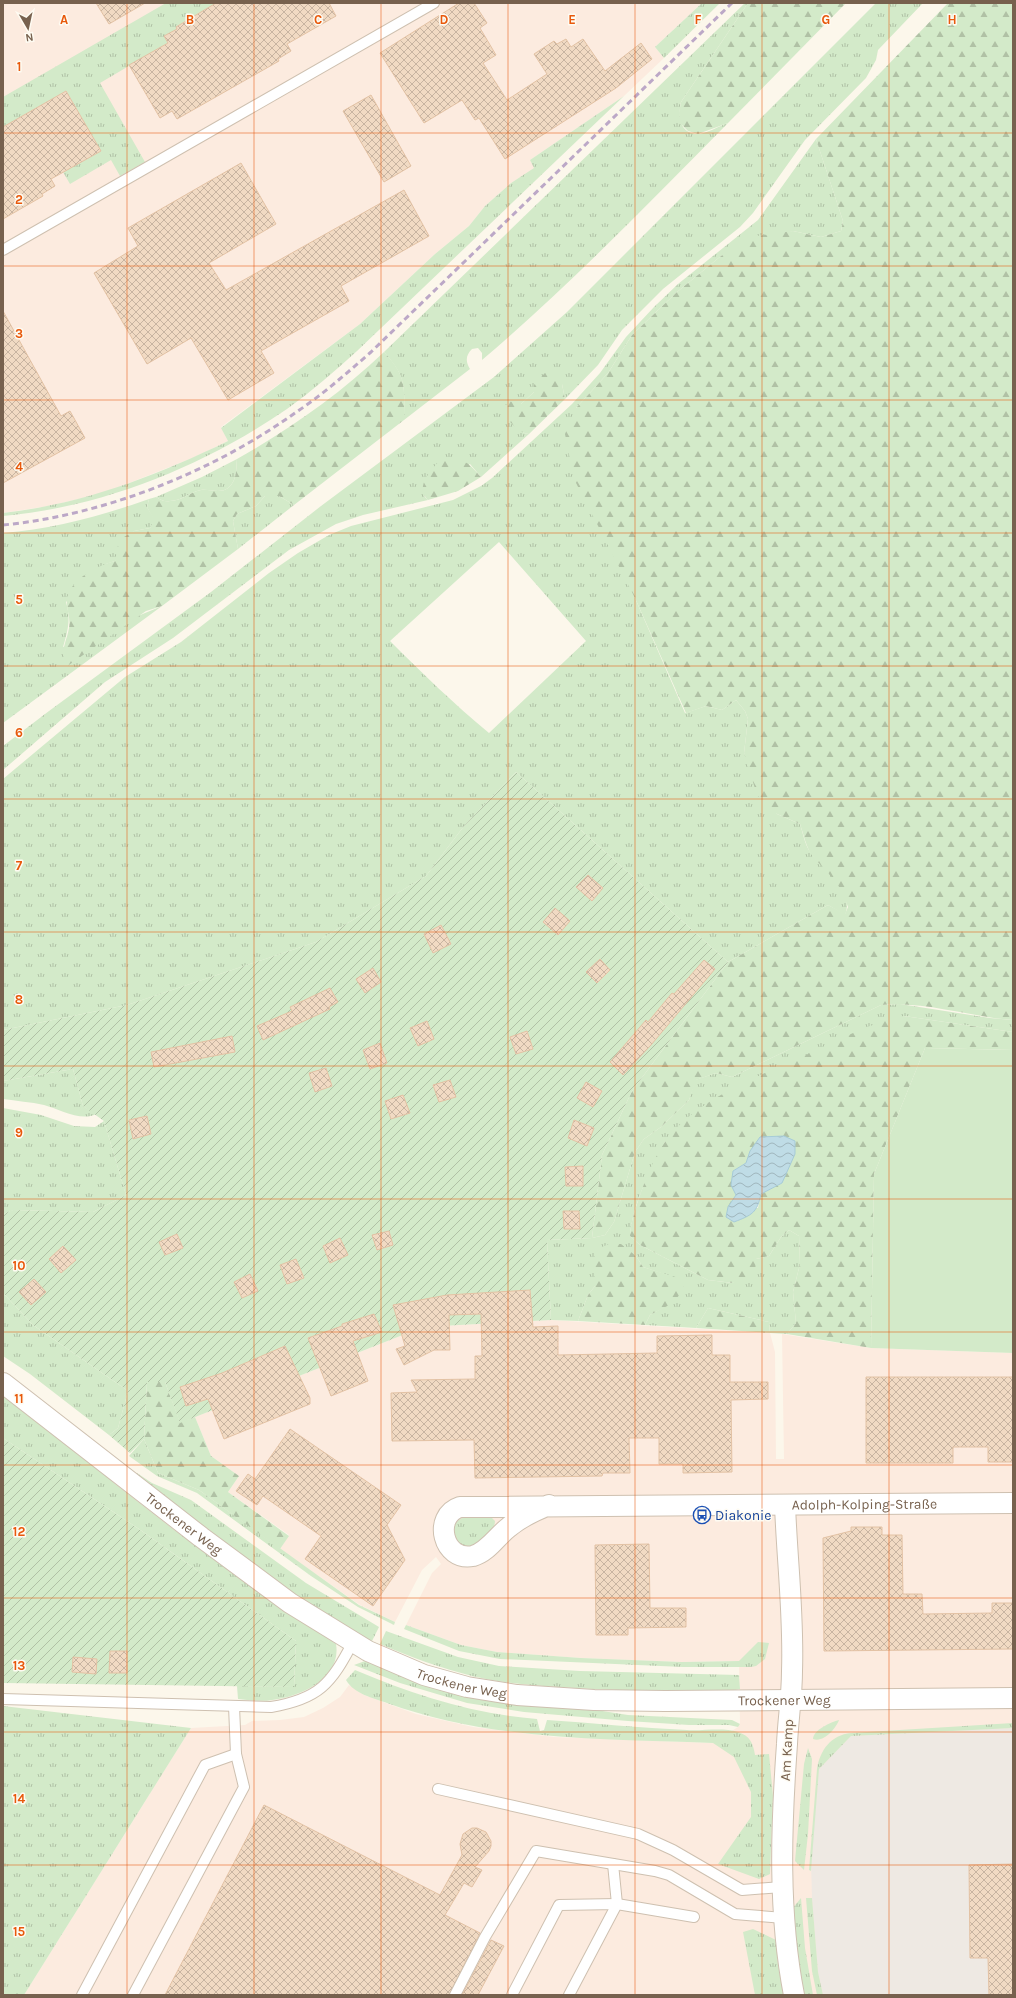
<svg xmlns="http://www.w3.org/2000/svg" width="1016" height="1998" font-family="Karla,sans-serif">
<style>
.commercial{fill:#fcebdf}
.industrial{fill:#eee9e3}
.grass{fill:url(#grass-tufts);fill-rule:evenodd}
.forest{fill:url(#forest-firs);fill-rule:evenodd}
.garden{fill:url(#garden-furrows)}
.pitch{fill:#d3eac9}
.water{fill:url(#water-waves);stroke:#a6cbd7}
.building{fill:url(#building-cross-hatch);stroke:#e3c2a4}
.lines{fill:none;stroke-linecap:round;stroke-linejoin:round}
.service-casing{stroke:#cec0b0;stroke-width:12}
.minor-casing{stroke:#cec0b0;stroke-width:22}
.service{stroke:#fff;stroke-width:10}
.minor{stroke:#fff;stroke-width:20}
.rail{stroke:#bca8c7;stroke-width:3;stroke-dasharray:6 4;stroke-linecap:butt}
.grid{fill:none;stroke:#e8590c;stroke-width:1;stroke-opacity:0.55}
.labels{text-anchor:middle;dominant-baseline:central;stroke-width:3;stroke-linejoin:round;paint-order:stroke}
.street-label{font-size:14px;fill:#77614e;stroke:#fefbf2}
.transit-label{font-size:14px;fill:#164399;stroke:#fefbf2;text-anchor:start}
.grid-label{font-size:13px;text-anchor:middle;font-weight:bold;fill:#e8590c;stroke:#fefbf2;stroke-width:3;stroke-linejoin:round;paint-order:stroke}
</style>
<defs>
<pattern id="grass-tufts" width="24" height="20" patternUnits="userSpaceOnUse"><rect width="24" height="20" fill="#d3eac9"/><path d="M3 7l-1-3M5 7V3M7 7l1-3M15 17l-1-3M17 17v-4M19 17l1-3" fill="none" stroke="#b0c1a5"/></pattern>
<pattern id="forest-firs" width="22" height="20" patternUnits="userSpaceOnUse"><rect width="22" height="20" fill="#d3eac9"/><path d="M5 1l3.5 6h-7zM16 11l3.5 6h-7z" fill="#b0c1a5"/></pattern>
<pattern id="garden-furrows" width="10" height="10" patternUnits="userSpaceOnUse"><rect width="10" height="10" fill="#d3eac9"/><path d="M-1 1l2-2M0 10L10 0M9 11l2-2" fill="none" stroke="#b0c1a5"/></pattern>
<pattern id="water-waves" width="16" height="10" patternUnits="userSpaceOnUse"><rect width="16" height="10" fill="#bfdce6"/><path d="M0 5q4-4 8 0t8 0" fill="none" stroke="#a0b6bd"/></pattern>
<pattern id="building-cross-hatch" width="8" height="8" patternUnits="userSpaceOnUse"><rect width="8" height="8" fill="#f1dac3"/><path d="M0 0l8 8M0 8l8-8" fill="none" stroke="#c8b4a1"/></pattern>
</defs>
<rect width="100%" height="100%" fill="#fcf7eb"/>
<g class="commercial">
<polygon points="3,3 702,3 655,47 664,58 624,96 530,160 535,168 511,183 485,206 469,226 435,254 360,324 221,427 228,441 195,457 104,493 49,506 3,513"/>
<polygon points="551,1320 770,1333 775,1352 776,1459 784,1459 782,1334 871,1348 1013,1353 1013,1995 24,1995 191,1728 245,1725 252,1721 280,1720 304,1717 323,1708 340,1697 349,1685 364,1695 416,1714 473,1727 554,1737 713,1743 738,1727 740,1724 739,1661 682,1662 581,1658 497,1652 461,1645 406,1625 432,1573 441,1564 436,1557 422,1570 395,1622 360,1605 280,1549 289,1535 228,1492 239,1476 211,1456 195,1417 423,1327"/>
</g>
<polygon class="industrial" points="1013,1728 1013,1995 823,1995 818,1972 812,1898 811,1861 819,1769 851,1736"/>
<g class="grass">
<polygon points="166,3 216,3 176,27 177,29 164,36 168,43 100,83 145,162 120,176 111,160 70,184 63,172 101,151 66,91 3,127 3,97"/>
<polygon points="702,3 720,3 664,58 655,47"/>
<path d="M745 3H748L681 102C678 116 679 133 697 134 706 134 719 126 728 123 648 204 569 286 482 360V353L478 348 472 349C466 355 465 361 470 369L404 420C404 387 408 379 384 352Z"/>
<polygon points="876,3 923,3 878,50 876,60 866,78 805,140 753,213 740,227 663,289 622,330 598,365 565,399 562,384 534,392 521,404 509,420 524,433 529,434 481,477 470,464 424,496 428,500 363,515 336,524 289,550 173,638 105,682 3,770 3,746 49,711 211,592 321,506 494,377 567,312"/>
<path d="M624 96 357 351C335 371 312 391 287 409 204 466 104 507 3 516V513C83 504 156 476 228 441L221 428 360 324 435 254 469 226 485 206 511 183 534 168 530 160Z"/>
<path d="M816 139 843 221 841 231 821 237 793 231 721 256 677 292 632 335 608 373 576 408 635 598 685 713 706 706 722 710 736 700 745 711 748 719 744 753 777 814 800 824C803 833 805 846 811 853 824 871 855 890 845 915L828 905 728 962 516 772 464 826 426 876 316 942 127 1005 3 1030V779L125 677 181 642 269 573 298 553 329 535 351 526 453 500 481 486 492 478 572 404 600 373 626 337 654 307 678 284 758 220ZM499 542 586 641 489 733C454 704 422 673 390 641Z"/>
<path d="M237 459C236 470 237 481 228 488 220 494 210 489 201 490 190 492 182 501 170 501 164 502 161 500 156 497L202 477Z"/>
<polygon points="265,496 279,496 294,505 238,549 233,521 237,514 256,506"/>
<path d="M149 499 147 507 155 520 150 528 134 531 115 561 106 564 66 602C71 619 68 630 63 647L162 606 3 723V533C53 529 101 516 149 499Z"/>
<path d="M900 1004 990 1018 1013 1020V1032L904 1016 665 1142C650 1172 633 1202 630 1236L640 1245 708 1280 733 1283 756 1259 769 1256 781 1237 789 1230 799 1236 800 1264 793 1292 796 1323 787 1334 770 1333 769 1322 708 1308 696 1328 645 1325 650 1315 673 1302 682 1280 643 1267 636 1256 595 1250V1286L588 1295 578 1321 551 1320 547 1240 592 1238 605 1235 614 1222 635 1152 644 1139 661 1127 689 1100 695 1080 716 1073 732 1077 881 1005Z"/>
<path d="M73 1069 83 1106 96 1114C81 1122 59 1109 44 1105 31 1102 16 1101 3 1099V1081Z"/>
<polygon points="3,1108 41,1115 74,1126 95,1127 104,1121 126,1195 93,1212 14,1210 3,1214"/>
<polygon points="3,1293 33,1325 128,1391 118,1428 109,1435 30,1374 3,1356"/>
<path d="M3 1391 71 1444 114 1483 173 1529 226 1568 336 1644C342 1678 300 1697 272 1700 261 1702 249 1700 238 1699L237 1686 294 1687 296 1641 139 1529 3 1438Z"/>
<polygon points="144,1439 158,1473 199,1490 359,1605 395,1622 394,1625 358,1607 311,1576 197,1493 157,1476 129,1456"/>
<polygon points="137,1473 152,1483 191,1500 306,1583 379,1627 372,1641 357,1634 294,1596 135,1475"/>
<path d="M490 1516 495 1521C495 1531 482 1544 473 1546 469 1548 464 1546 460 1545L453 1536 454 1525C462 1513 477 1517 490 1516Z"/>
<polygon points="406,1625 461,1645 497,1652 581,1658 682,1662 739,1661 758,1642 769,1643 765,1659 756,1666 751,1667 683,1667 500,1659 459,1651 404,1629"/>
<path d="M386 1631 458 1657 499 1666 580 1671 739 1675 740 1689 730 1691C673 1692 617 1691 560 1687 531 1685 501 1683 472 1676 441 1668 410 1657 380 1644Z"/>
<polygon points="365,1661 422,1683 628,1715 732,1720 740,1724 738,1727 729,1725 689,1725 628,1721 524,1712 467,1703 400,1683 354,1665"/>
<path d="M355 1670C414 1695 473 1714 537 1719L540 1731 544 1730 547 1720C594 1723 640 1728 687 1730 703 1731 723 1727 738 1732 750 1736 753 1743 755 1755L769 1754 773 1796 770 1874 759 1879 718 1864 751 1817V1792L734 1757 713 1743C604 1739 492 1741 387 1703 373 1698 354 1694 346 1680Z"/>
<polygon points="3,1706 191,1728 24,1995 3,1995"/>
<path d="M839 1720C836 1728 824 1743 813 1739 813 1730 831 1722 839 1720Z"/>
<path d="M1013 1723V1728L851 1736 819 1769 811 1871 809 1870 817 1769C820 1750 831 1735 851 1733Z"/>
<polygon points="808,1748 812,1759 808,1834 804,1870 795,1861 804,1764"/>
<polygon points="801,1898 805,1948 813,1995 804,1995 798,1967 792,1909"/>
<polygon points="806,1898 812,1898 818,1972 823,1995 817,1995 812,1971"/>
<polygon points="753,1929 776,1940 778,1965 784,1995 755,1995 743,1932"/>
</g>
<g class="forest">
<polygon points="748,3 846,3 728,123 698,134 688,131 680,123 679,113 681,102"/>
<path d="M948 3H1013V1020C969 1017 925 1001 881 1005L732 1077 716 1073 696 1080 689 1100 661 1127 644 1139 635 1152 614 1222 605 1235 592 1238 602 1155 632 1091 728 962 828 905 845 914 848 907C839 879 828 875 811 854 806 846 803 833 800 824L777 814 757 795 744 753 748 719 745 711 736 700 722 710 706 706 686 713 635 598 574 479 565 434 576 408 608 373 632 335 677 292 721 256 756 236 793 231 821 237 841 231 843 221 816 139Z"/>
<path d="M384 352C408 378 404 387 404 420L294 505 279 496H265L256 506 237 514 233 521 238 549 162 606 146 611 66 667C60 649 66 644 69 628 71 618 66 609 67 600 69 580 96 566 115 561L119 540 134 531 150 528 154 520 147 507 149 499 156 497C161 500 164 502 170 501 182 501 190 492 201 490 210 489 220 494 228 488 237 481 236 470 237 459 290 429 340 394 384 352Z"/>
<path d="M550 373 555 380 562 384 565 399 529 434C518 433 508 420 502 411L509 401 521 404 534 392V385L544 374Z"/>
<path d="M442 458C463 457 468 462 481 477L458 491 428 500C414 486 432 469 442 458Z"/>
<path d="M904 1016 1013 1032V1050L925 1048 874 1174 871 1348 787 1334 796 1323 793 1292 800 1264 799 1236 789 1230 781 1237 769 1256 756 1259 755 1274 733 1283 708 1280 640 1245 630 1236C631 1220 636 1207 641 1192 647 1176 655 1156 665 1142 696 1098 760 1076 808 1054 839 1040 871 1022 904 1016ZM750 1151 782 1183 761 1194 758 1208 728 1207 736 1195 732 1185 733 1171 746 1163Z"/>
<polygon points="609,1244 621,1244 636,1256 643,1267 682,1279 684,1289 673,1303 650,1315 645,1325 578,1321 588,1295 595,1286 595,1250"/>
<polygon points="708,1308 769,1322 770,1333 696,1328"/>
<polygon points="147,1382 165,1382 180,1422 195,1417 211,1456 239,1476 228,1492 289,1536 280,1549 199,1490 158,1473 144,1439"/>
</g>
<g class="garden">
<polygon points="516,772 728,962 632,1091 602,1155 592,1238 547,1240 551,1320 423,1327 180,1423 165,1382 147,1382 144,1439 130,1453 109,1435 118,1428 128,1391 33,1325 3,1293 3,1214 13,1210 93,1212 126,1195 104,1121 83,1106 73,1069 3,1081 3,1030 127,1005 316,942 426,876 464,826"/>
<polygon points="3,1438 139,1529 296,1641 294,1687 3,1683"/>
</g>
<polygon class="pitch" points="925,1048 1013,1050 1013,1353 871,1348 874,1174"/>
<path class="water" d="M784 1136 795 1141V1154L782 1183 761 1194C757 1213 752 1215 734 1222L726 1217 728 1207 736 1195 731 1185 733 1171 746 1163 750 1151 760 1137Z"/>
<g class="building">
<polygon points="96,3 145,3 109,24"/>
<polygon points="216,3 329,3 336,16 287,44 291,51 278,59 279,61 177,119 172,111 160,118 129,65 168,43 164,36 177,29 176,27"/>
<polygon points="459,3 474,3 487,23 480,28 496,55 483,63 507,100 547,74 534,54 554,41 557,44 566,39 571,47 583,39 605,71 641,43 652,59 616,88 505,159 479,118 475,120 462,100 424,123 380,53"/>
<polygon points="66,91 101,151 51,179 55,186 42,194 43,196 3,219 3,127"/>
<polygon points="371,95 411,166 384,182 343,111"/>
<polygon points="241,163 276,224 209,263 226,290 404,190 429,236 341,286 349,301 261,351 274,373 228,400 191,338 147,364 94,273 138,246 128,228"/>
<polygon points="3,311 61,416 70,411 85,438 3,483"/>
<polygon points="588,875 603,888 592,901 576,887"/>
<polygon points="555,908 570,921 558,935 543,922"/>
<polygon points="441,925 451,944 433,953 424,934"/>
<polygon points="600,959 610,970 597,983 586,972"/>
<polygon points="704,960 715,969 651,1045 623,1075 610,1062 646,1020 648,1022 672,993 674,994"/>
<polygon points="373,968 381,982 365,993 356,979"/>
<polygon points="330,988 338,1002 329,1007 330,1009 263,1040 257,1026 292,1011 290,1007"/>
<polygon points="427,1021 434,1039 418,1046 410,1028"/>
<polygon points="527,1031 533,1049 516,1054 510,1037"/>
<polygon points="232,1036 235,1052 154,1067 151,1052"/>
<polygon points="380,1043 387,1063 370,1069 363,1050"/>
<polygon points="326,1068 332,1086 315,1092 309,1073"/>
<polygon points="450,1080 456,1097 439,1102 433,1085"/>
<polygon points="586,1082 602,1091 593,1107 577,1098"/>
<polygon points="403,1095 410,1113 391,1119 385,1101"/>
<polygon points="147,1116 151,1134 133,1139 129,1120"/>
<polygon points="574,1120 594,1128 587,1146 568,1138"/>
<polygon points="583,1166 583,1186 566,1186 565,1167"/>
<polygon points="563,1211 579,1211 580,1229 564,1229"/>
<polygon points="389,1231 393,1245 377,1250 372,1235"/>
<polygon points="177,1234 183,1248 165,1255 159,1242"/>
<polygon points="340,1238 348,1255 330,1263 323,1246"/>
<polygon points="63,1246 76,1260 61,1273 49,1259"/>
<polygon points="296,1259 304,1278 287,1284 280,1265"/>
<polygon points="250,1274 258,1291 242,1298 234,1282"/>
<polygon points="34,1279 46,1292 31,1305 19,1292"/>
<polygon points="530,1290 533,1327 558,1326 558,1355 657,1353 657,1336 712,1335 712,1355 730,1355 730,1382 768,1382 768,1399 731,1400 732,1472 683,1473 683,1464 659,1464 659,1438 629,1438 630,1473 603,1473 602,1476 475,1478 474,1440 392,1441 391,1393 417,1392 411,1380 475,1379 475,1356 482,1356 481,1314 449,1315 450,1350 434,1350 404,1365 396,1349 405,1346 393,1305 447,1295"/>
<polygon points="374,1314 382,1332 353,1341 368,1381 331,1396 308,1338 342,1326 342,1324"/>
<polygon points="285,1346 310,1398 310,1404 224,1439 208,1399 186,1406 180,1387 222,1373"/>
<polygon points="866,1377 1013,1377 1013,1462 988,1462 988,1447 953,1447 953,1463 866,1463"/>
<polygon points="290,1429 401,1505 387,1525 405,1560 373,1606 305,1559 321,1536 263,1496 257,1505 236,1491 248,1474 255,1479"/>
<polygon points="851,1527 882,1527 882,1535 902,1535 903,1594 922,1594 923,1614 992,1613 992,1603 1013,1603 1013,1649 824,1651 823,1538 851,1531"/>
<polygon points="649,1544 650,1608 686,1608 686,1627 628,1628 628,1635 596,1635 595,1545"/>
<polygon points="110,1651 127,1651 127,1673 109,1673"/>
<polygon points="73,1657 97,1659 96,1674 72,1672"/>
<polygon points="264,1805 440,1895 462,1855 460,1844 463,1834 472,1828 477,1828 486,1832 491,1841 491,1846 489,1851 475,1867 482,1870 472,1887 464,1883 445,1915 480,1933 449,1995 165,1995"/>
<polygon points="1013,1864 1013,1995 989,1995 988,1958 970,1958 969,1865"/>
<polygon points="491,1940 504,1946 478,1995 462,1995"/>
</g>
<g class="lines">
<defs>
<g id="service">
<polyline points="3,250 434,3"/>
<path d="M3 1699 271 1707C319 1699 331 1684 353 1642"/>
<polyline points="438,1789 638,1834 673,1850 742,1890 782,1887"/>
<polyline points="82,1995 205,1765 236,1754"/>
<polyline points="133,1995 244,1787 236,1754 234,1706"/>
<polyline points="455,1995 485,1937 536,1851 655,1871 669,1875 735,1914 784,1918"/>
<polyline points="512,1995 559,1905 617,1904 694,1917"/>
<polyline points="569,1995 617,1904 613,1864"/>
</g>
<g id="minor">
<path id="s1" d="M3 1383 201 1537 290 1603 368 1651 424 1675 467 1687 517 1695 594 1700 665 1701 1013 1698"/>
<path id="s2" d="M549 1505C534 1511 521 1517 509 1527 497 1536 488 1552 473 1556 443 1562 432 1516 460 1507L1013 1503"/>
<path d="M785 1505C787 1560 794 1616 792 1671 792 1696 788 1720 787 1744 781 1827 778 1913 794 1995"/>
</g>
</defs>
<use href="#service" class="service-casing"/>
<use href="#minor" class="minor-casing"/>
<use href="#service" class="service"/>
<use href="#minor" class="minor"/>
<path class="rail" d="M3 525C105 515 212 472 295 413 322 395 346 374 371 352L732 3"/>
</g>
<path class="grid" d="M127 3V1995M254 3V1995M381 3V1995M508 3V1995M635 3V1995M762 3V1995M889 3V1995M3 133H1013M3 266H1013M3 400H1013M3 533H1013M3 666H1013M3 799H1013M3 932H1013M3 1066H1013M3 1199H1013M3 1332H1013M3 1465H1013M3 1598H1013M3 1732H1013M3 1865H1013"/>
<defs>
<symbol id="bus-ring" viewBox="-11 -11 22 22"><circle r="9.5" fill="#fefbf2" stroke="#1a4fb4" stroke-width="1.5"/><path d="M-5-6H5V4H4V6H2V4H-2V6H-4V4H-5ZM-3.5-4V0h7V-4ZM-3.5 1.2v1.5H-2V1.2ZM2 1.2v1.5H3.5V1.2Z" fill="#1a4fb4"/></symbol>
</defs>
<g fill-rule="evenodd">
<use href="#bus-ring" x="692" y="1505" width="20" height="20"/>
</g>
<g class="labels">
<g class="street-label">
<text stroke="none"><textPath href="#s2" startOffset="572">Adolph-Kolping-Straße</textPath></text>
<text stroke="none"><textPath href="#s1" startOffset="229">Trockener Weg</textPath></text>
<text stroke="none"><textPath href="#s1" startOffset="553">Trockener Weg</textPath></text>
<text stroke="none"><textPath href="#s1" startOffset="877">Trockener Weg</textPath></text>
<text transform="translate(787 1750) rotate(-87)">Am Kamp</text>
</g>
<g class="transit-label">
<text x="715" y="1515">Diakonie</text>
</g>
</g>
<g class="grid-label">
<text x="64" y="24">A</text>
<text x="190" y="24">B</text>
<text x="318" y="24">C</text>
<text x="444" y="24">D</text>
<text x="572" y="24">E</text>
<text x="698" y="24">F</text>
<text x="826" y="24">G</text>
<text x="952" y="24">H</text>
<text x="19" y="71">1</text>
<text x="19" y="204">2</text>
<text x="19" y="338">3</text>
<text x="19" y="471">4</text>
<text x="19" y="604">5</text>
<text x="19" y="737">6</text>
<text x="19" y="870">7</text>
<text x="19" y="1004">8</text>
<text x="19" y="1137">9</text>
<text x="19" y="1270">10</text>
<text x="19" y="1403">11</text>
<text x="19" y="1536">12</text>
<text x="19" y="1670">13</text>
<text x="19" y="1803">14</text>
<text x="19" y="1936">15</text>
</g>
<rect width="1016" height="1998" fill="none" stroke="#77614e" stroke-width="8"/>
<g transform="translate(28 28) rotate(171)" stroke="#fefbf2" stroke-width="3" paint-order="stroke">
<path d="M0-3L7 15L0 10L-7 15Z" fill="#77614e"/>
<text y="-6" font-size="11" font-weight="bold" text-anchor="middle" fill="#77614e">N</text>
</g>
</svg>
